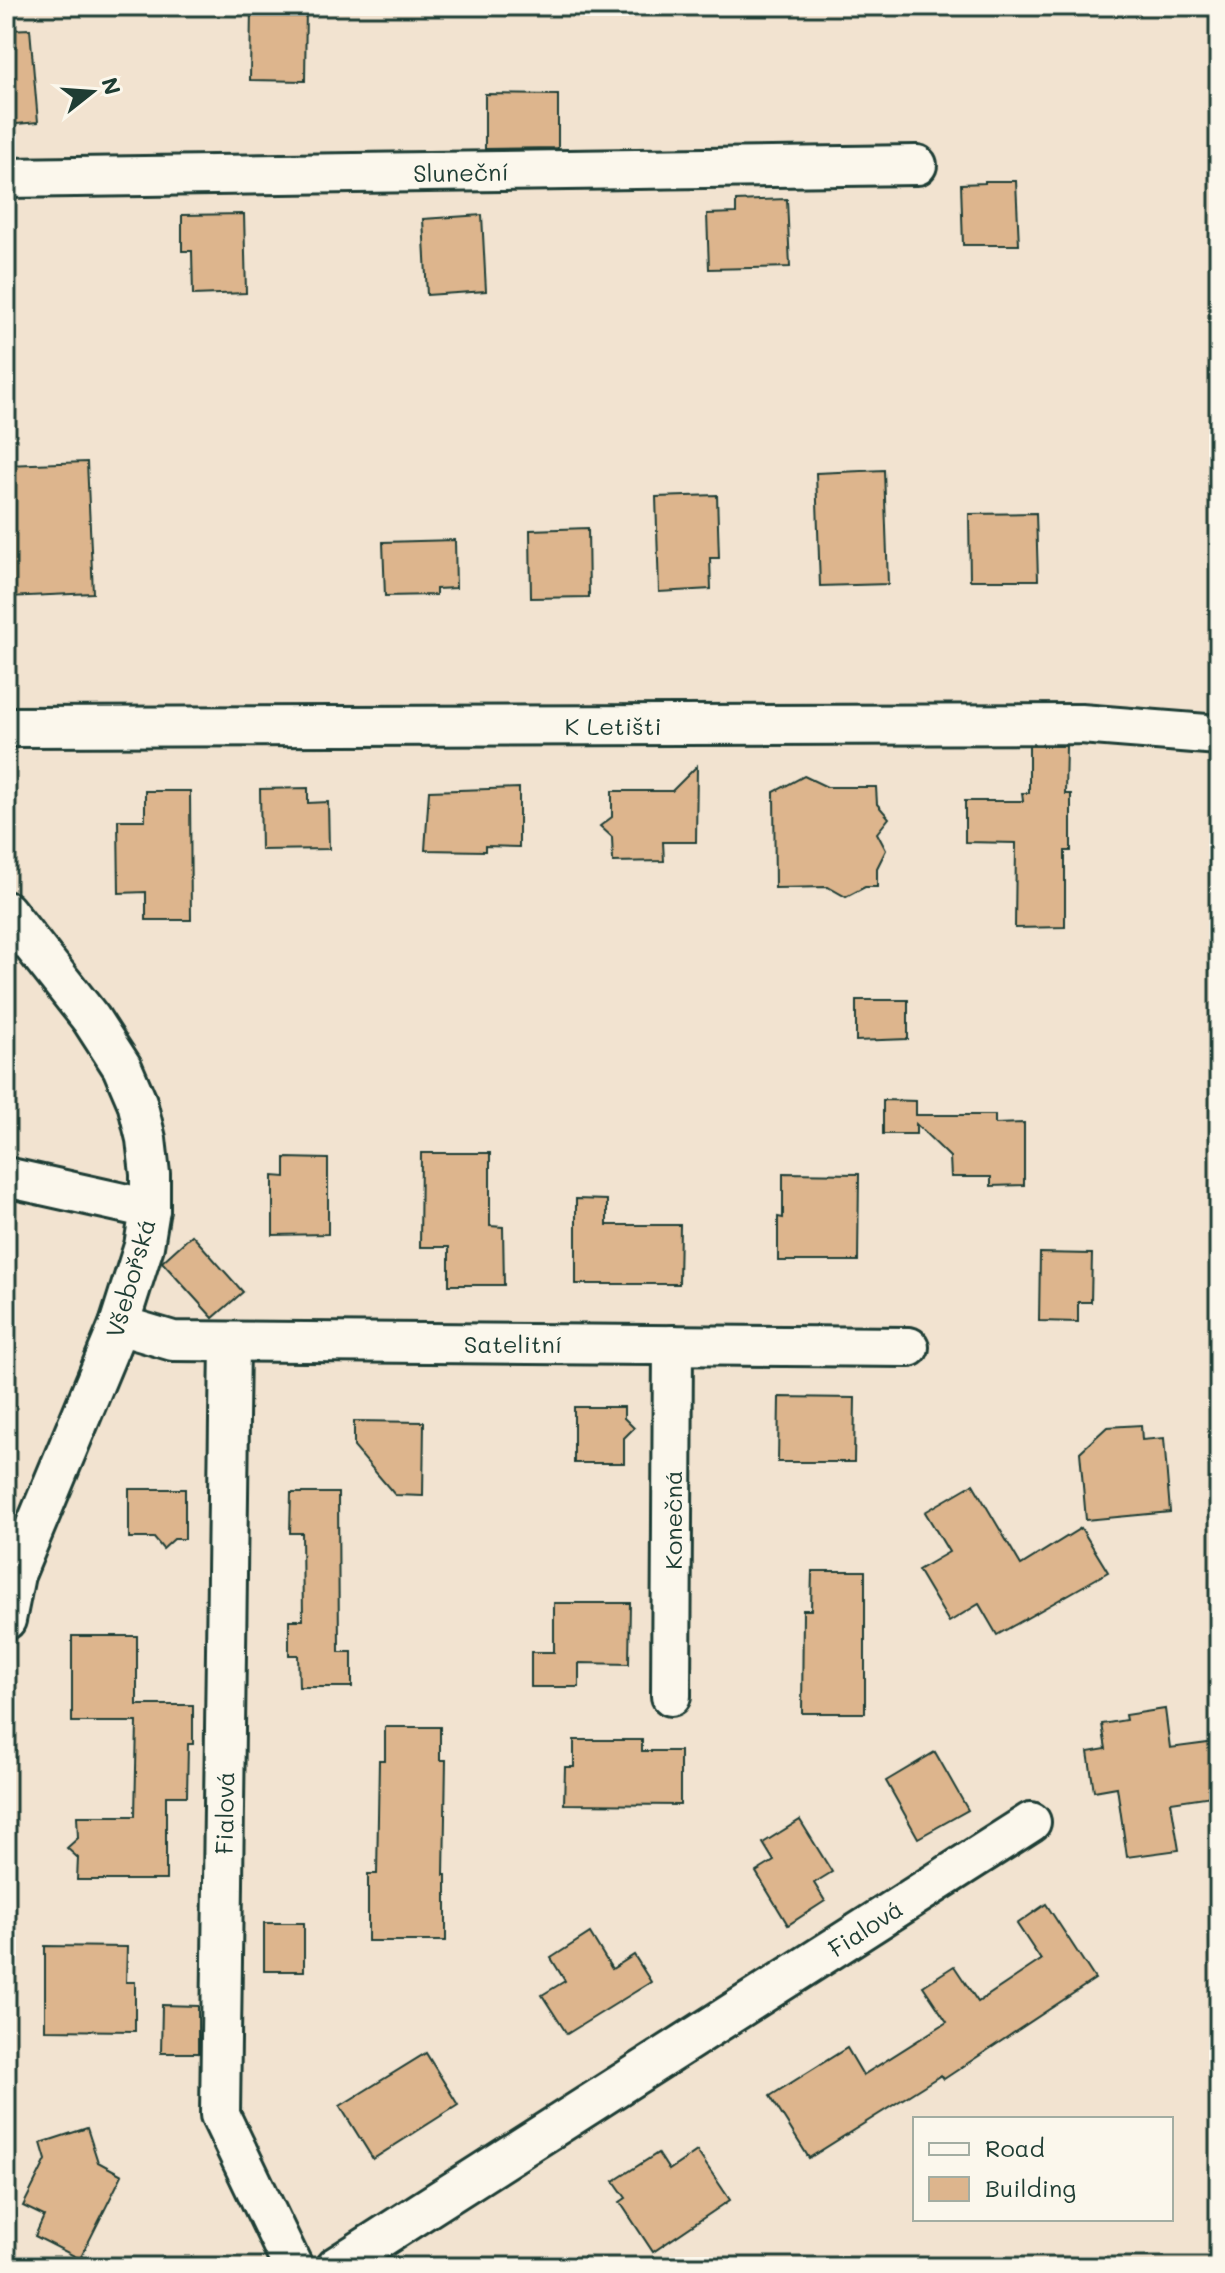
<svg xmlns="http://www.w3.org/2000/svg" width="1225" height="2273" font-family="Mali,sans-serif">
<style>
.building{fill:#ddb58d;stroke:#1f3d34;stroke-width:2}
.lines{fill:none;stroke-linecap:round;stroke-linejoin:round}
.minor-casing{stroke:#1f3d34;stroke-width:44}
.minor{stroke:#fbf7ec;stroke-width:38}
.labels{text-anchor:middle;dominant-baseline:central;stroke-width:6;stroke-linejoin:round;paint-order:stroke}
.street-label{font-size:24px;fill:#1f3d34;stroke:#fbf7ec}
</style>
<rect width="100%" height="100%" fill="#f2e3d0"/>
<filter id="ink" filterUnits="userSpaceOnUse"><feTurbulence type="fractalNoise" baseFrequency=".0125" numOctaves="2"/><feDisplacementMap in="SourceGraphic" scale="16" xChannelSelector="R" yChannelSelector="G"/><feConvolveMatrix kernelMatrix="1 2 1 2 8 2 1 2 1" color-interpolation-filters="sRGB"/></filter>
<g filter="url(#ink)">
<g class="building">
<polygon points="251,6 306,6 305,81 250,80"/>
<polygon points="30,29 38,122 6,125 6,30"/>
<polygon points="485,94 558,95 558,148 485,149"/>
<polygon points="985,181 1016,181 1019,245 963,245 961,184 985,183"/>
<polygon points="787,199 790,267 709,269 707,214 736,213 736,201"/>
<polygon points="244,214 246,293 193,295 192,251 182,251 182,215"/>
<polygon points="482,215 486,291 427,295 423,219"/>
<polygon points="87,462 93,593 7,597 6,465"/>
<polygon points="884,470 888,584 820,586 816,473"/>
<polygon points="717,495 719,558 710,558 711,589 659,592 656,497"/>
<polygon points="1036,513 1038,580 970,580 969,514"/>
<polygon points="588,528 589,597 531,598 530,530"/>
<polygon points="455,540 456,588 436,589 436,595 385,596 383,542"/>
<polygon points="1029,746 1066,746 1065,794 1071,794 1071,851 1065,851 1065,927 1015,928 1016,843 965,842 965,801 1023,801 1022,793 1029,793"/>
<polygon points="697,766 696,842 663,842 664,861 613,862 612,837 600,826 612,817 612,791 672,791"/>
<polygon points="804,776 827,787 876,787 877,804 889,818 877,833 886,850 877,868 877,887 865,887 846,897 828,887 775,888 774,792"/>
<polygon points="308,788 308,803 328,802 329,849 261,850 260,789"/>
<polygon points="519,788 519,847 485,846 485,851 425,850 429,791"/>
<polygon points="145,791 190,791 191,920 146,920 146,892 119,893 118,820 145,820"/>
<polygon points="856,1000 908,1000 908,1039 856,1041"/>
<polygon points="883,1100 916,1101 916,1115 995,1115 995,1124 1024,1123 1024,1185 991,1186 991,1177 951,1177 950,1157 916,1124 916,1134 883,1134"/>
<polygon points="421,1153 490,1153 490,1226 503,1227 504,1285 449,1285 449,1247 420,1247"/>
<polygon points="285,1158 328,1159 328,1234 273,1235 273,1176 285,1177"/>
<polygon points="783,1173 859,1174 858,1261 778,1261 778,1217 783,1218"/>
<polygon points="576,1199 607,1200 607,1225 680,1225 679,1284 576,1284"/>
<polygon points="192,1235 243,1292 213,1318 162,1262"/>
<polygon points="1040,1253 1092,1254 1091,1302 1078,1302 1078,1322 1039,1321"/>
<polygon points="779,1397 855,1398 854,1462 778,1462"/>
<polygon points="574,1407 624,1407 624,1418 634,1428 624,1438 624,1463 574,1463"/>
<polygon points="354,1421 424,1422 423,1496 395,1495 354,1447"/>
<polygon points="1141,1425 1142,1440 1164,1438 1170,1512 1086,1520 1080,1452 1107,1427"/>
<polygon points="973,1484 1021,1565 1081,1528 1108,1572 997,1635 979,1604 949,1622 918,1570 949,1552 925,1512"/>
<polygon points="129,1489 185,1489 185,1539 174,1539 163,1549 154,1538 129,1538"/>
<polygon points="291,1493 338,1493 339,1652 352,1652 352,1687 299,1687 298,1655 289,1655 289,1620 303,1620 302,1533 290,1533"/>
<polygon points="812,1571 865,1571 865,1713 802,1713 803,1610 811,1610"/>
<polygon points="554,1603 630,1603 629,1664 579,1663 579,1687 531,1687 531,1652 554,1652"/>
<polygon points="72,1636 137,1636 137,1705 193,1705 193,1744 188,1744 187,1796 166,1796 166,1880 77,1880 78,1858 67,1848 78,1838 77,1816 135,1816 137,1722 72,1722"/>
<polygon points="1165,1709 1170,1748 1216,1742 1219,1795 1171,1802 1179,1850 1127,1857 1117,1787 1094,1791 1088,1752 1106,1749 1102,1724 1126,1720 1125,1715"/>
<polygon points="385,1727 440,1727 440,1760 446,1760 444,1875 446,1875 446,1941 368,1941 368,1874 377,1874 379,1760 385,1760"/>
<polygon points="574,1740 642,1740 642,1751 680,1751 680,1805 564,1804 565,1767 574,1767"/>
<polygon points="935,1752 968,1810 918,1838 886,1781"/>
<polygon points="800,1820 832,1872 814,1883 825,1901 788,1925 756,1872 774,1861 763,1843"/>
<polygon points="1046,1904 1095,1979 944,2079 941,2075 809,2158 770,2096 847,2048 863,2075 947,2022 923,1986 954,1966 978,2002 1041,1960 1017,1924"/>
<rect x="264" y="1923" width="40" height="48"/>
<polygon points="590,1933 612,1969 634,1955 651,1982 567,2034 542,1995 565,1981 551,1958"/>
<polygon points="45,1946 127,1947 126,1982 135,1982 135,2031 45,2030"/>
<polygon points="162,2005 198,2006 198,2053 161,2053"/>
<polygon points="426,2053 458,2105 373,2159 340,2106"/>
<polygon points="87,2128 98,2162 122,2175 80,2259 35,2236 44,2216 23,2206 46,2160 41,2143"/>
<polygon points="697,2151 730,2200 653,2252 620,2202 626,2198 614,2181 658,2153 669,2170"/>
</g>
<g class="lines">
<defs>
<g id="minor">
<polyline points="6,178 917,165"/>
<polyline points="6,727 1081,724 1219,735"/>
<polyline points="6,911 91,1019 122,1067 137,1102 146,1139 150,1174 150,1209 144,1246 119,1325 15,1575 6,1620"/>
<polyline points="6,1177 150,1209"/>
<polyline points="119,1325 173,1341 909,1347"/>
<polyline points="230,1342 220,2115 293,2267"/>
<polyline points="671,1696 673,1345"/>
<polyline points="335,2267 1031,1822"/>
</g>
</defs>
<use href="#minor" class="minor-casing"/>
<use href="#minor" class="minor"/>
</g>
</g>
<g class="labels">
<g class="street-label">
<text transform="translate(461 172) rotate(-1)">Sluneční</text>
<text x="613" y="725">K Letišti</text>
<text transform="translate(130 1278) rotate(-74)">Všebořská</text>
<text x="513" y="1343">Satelitní</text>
<text transform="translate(672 1520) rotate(-90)">Konečná</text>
<text transform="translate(224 1813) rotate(-89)">Fialová</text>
<text transform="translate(865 1928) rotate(-33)">Fialová</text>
</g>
</g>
<rect width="1225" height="2273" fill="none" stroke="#fbf7ec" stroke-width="32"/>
<rect x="16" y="16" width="1193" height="2241" fill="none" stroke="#1f3d34" stroke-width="3" filter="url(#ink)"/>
<rect x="913" y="2117" width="260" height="104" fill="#fbf7ec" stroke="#a3ada2" stroke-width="2"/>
<rect x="929" y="2143" width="40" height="12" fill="#fbf7ec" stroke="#a3ada2" stroke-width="2"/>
<text x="985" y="2157" font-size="24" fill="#1f3d34">Road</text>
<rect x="929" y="2177" width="40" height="24" fill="#ddb58d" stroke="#a3ada2" stroke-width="2"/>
<text x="985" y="2197" font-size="24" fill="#1f3d34">Building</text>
<g transform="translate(92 92) rotate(73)" stroke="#fbf7ec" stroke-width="6" paint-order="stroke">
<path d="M0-6L14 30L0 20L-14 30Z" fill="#1f3d34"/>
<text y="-12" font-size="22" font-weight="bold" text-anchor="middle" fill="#1f3d34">N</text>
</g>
</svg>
